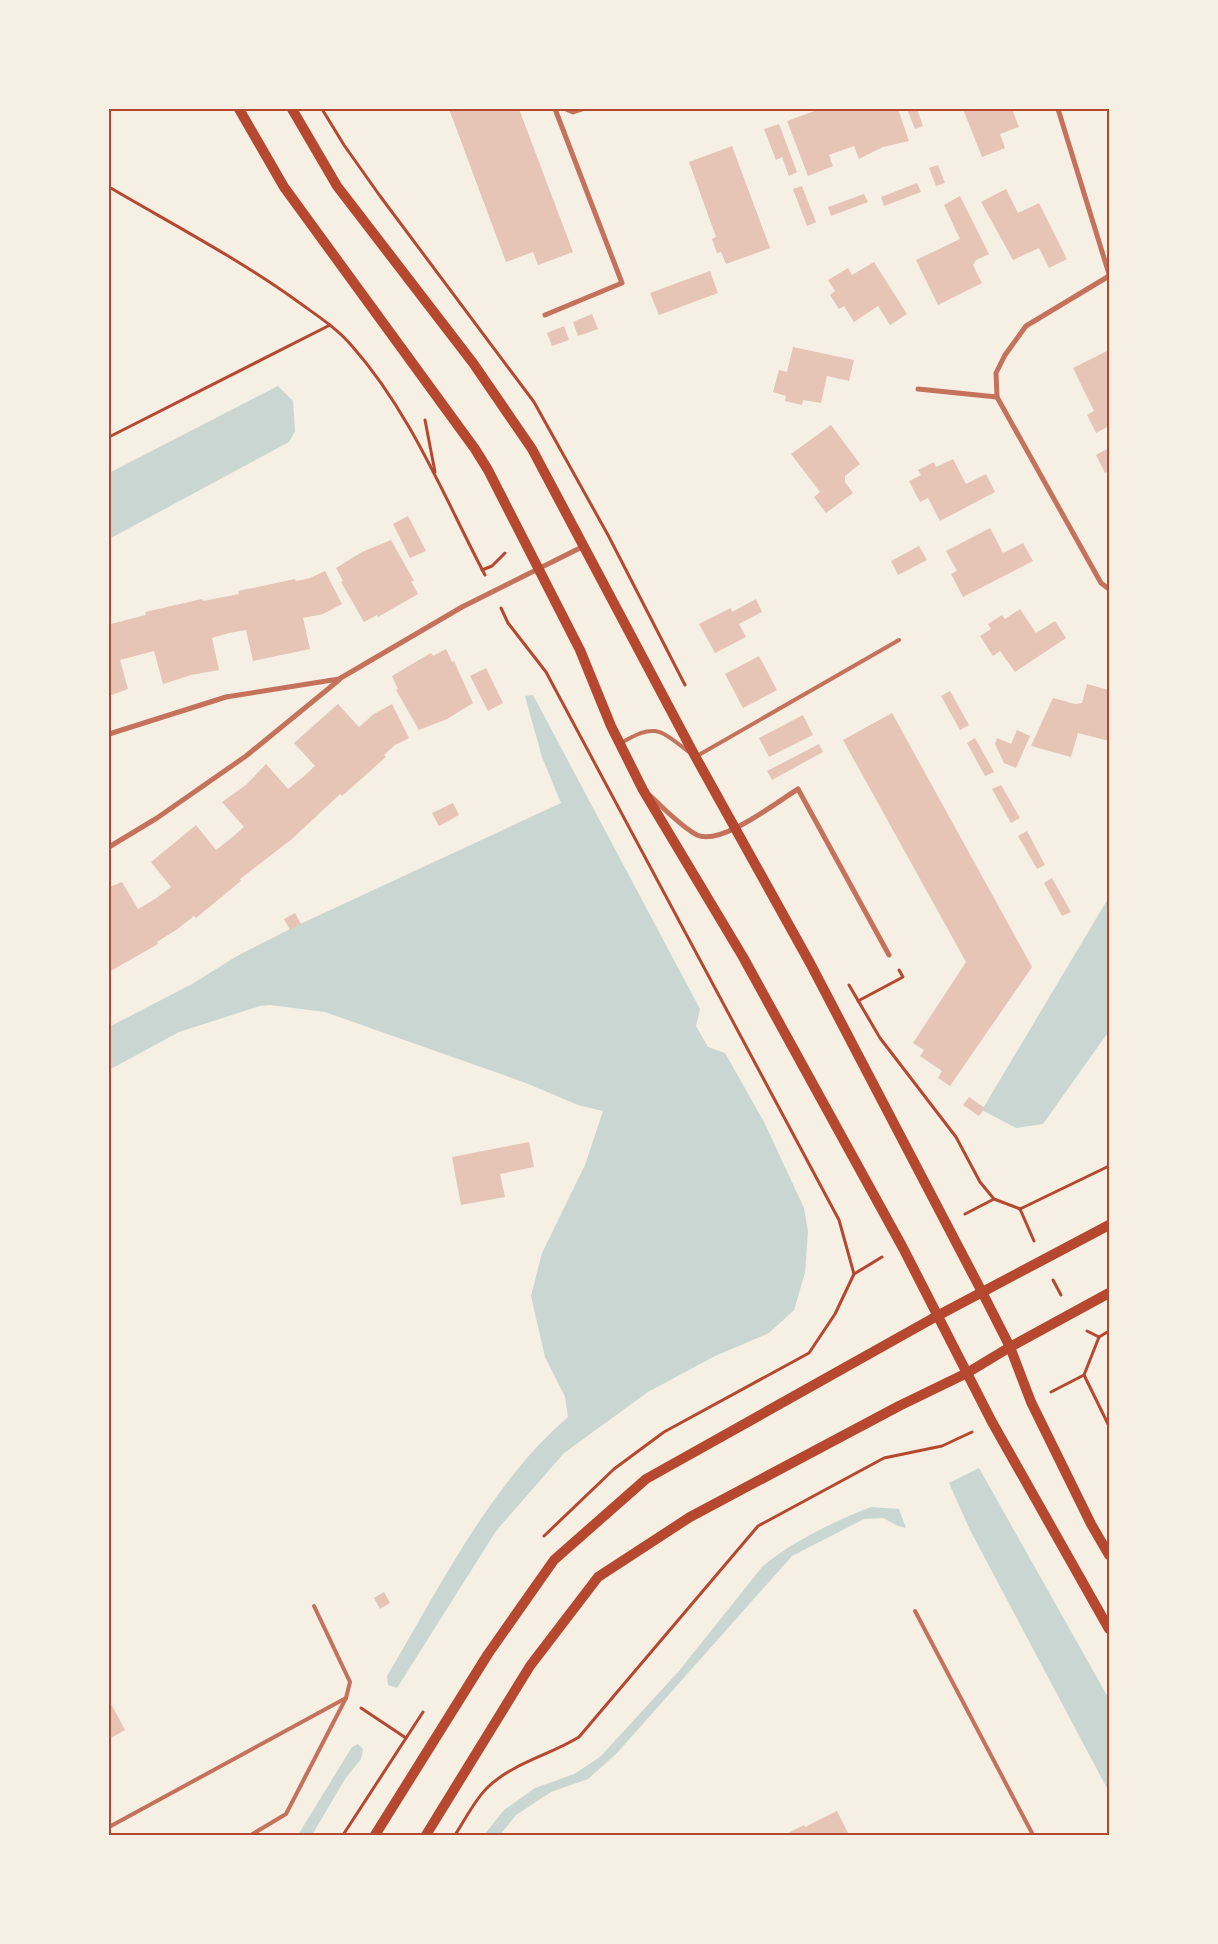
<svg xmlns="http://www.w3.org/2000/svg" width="1218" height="1944" font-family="Jost,sans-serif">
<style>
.water{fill:#c9d6d2}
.building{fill:#e6c5b7}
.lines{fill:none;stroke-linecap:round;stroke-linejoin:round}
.path{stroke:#b5482f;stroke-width:3}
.service{stroke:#c5725c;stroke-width:4}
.minor{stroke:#c5725c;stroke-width:5}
.secondary{stroke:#b5482f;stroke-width:10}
.neatline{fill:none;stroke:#b5482f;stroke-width:2}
</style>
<rect width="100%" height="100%" fill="#f6efe4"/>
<g class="water">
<polygon points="278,386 293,401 295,431 289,442 109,539 109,473"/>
<path d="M533 695 700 1009 696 1026 708 1047 725 1053 764 1122 804 1208 808 1231 805 1273 794 1310 769 1333 715 1356 648 1392 564 1453 496 1531 397 1688 388 1685 387 1676C439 1589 490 1484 568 1417L565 1397 545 1357 531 1296 542 1253 585 1165 603 1111 578 1105 526 1083 325 1012 270 1005 260 1006 179 1032 109 1070V1027L192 984 237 956 298 925 561 803 542 757 525 696Z"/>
<polygon points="1109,897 1109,1031 1043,1124 1016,1128 982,1110"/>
<polygon points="979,1468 1109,1699 1109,1792 970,1530 949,1483"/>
<path d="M871 1507 899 1509 906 1528 898 1526 883 1518 864 1519 792 1556 617 1753 588 1779 551 1792 516 1815 500 1835H484L504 1810 535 1788 574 1774 600 1757 679 1671 762 1567C789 1543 837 1520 871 1507Z"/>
<polygon points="358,1744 363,1749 361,1759 345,1779 312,1835 298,1835 352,1747"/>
</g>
<g class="building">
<polygon points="449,109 519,109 573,252 538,265 533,252 506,262"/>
<polygon points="820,109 898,109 909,141 883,147 859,159 854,146 829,155 833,166 808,176 787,121"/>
<polygon points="907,109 917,109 923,126 915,129"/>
<polygon points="963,109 1012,109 1019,127 1000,134 1005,148 982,157"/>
<polygon points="779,124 797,172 789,176 782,157 776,160 764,129"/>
<polygon points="732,146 770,248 726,264 721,252 717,253 712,239 716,237 689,162"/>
<polygon points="938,165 945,183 936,186 929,168"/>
<polygon points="917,183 921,192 884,206 881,197"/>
<polygon points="802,186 816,222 807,226 793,189"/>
<polygon points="1006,189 1018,213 1039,203 1067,259 1049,268 1039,248 1013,260 981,202"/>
<polygon points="864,194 868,202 831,216 828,207"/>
<polygon points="960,196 989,254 976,260 973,265 982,283 938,305 916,260 960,239 944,205"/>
<polygon points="874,262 907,314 890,325 878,306 854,322 844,306 839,309 830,295 835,291 828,280 848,268 852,275"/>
<polygon points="710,271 718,293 659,315 650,293"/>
<polygon points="592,314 598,329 578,336 573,322"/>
<polygon points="564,326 569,340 552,346 547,333"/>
<polygon points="793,347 854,360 849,381 827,376 821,403 803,400 802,405 785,401 786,396 773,392 779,370 787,372"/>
<polygon points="1109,350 1109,426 1096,433 1087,415 1094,411 1073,368"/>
<polygon points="831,425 860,464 845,476 845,482 853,493 826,513 814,497 820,492 791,454"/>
<polygon points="1109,448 1109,471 1105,473 1096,455"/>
<polygon points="953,459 966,484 986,474 995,492 940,521 928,498 920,502 909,481 921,475 918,470 934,462 936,467"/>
<polygon points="408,516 426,551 410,558 393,524"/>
<polygon points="990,528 1003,553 1023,543 1033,561 963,597 951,574 957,571 946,551"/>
<polygon points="391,540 414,581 411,581 418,594 378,617 377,615 364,622 341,582 343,581 336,568 362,552"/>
<polygon points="919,546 927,560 898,575 891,561"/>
<polygon points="325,571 342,604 323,614 303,618 310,649 253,661 246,630 229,633 212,638 219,670 191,675 163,684 154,651 120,660 128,689 109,696 109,619 111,624 146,615 145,612 202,599 203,601 239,594 238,591 295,579 296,581 310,578"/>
<polygon points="756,599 762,612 739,624 746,637 715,653 699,624 731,608 732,612"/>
<polygon points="1020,609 1036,633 1055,621 1066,638 1015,672 1000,651 993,656 980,636 991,629 988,624 1002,615 1005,619"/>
<polygon points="446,649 452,662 454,661 473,703 447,719 419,730 396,690 398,689 392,676 431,653 433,656"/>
<polygon points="759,656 777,690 743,708 725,674"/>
<polygon points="486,668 503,703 488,711 470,676"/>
<polygon points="1087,684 1109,690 1109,741 1078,733 1071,757 1031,746 1053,698 1075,704 1082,703"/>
<polygon points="950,691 969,725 960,730 941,696"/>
<polygon points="338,704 359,727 374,714 392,704 409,738 395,745 384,755 386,757 342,796 340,794 292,839 240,879 241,881 196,918 194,916 176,930 157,942 158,944 109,972 109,887 122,882 138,909 155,899 171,887 151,862 196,825 216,850 230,839 244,827 222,802 246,785 266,764 288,789 302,778 315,766 294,743"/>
<polygon points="892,713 1032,967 950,1086 938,1078 942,1071 920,1056 924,1050 913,1043 966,962 843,740"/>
<polygon points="803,715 813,735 769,757 759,738"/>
<polygon points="1017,730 1030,736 1016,768 1004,763 995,744 997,738 1011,744"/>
<polygon points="975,738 994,772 985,776 967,743"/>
<polygon points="819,744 823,752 772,780 767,771"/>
<polygon points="1001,785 1020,818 1011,823 992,789"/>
<polygon points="453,803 459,815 439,826 432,813"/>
<polygon points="1027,831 1045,865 1037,869 1018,836"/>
<polygon points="1052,878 1071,912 1062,916 1044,883"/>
<polygon points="295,913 301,924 290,930 284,919"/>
<polygon points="969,1097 985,1108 979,1116 963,1105"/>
<polygon points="529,1142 534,1167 500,1174 505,1197 461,1205 452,1157"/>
<polygon points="384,1592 390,1603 380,1609 374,1598"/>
<polygon points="109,1700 125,1730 109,1739"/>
<polygon points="837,1811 849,1835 784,1835 804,1825 805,1827"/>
</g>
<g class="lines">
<g class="path">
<polyline points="322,109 344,145 380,196 534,402 608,535 685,685"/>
<path d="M109 187C172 224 237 258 297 301 316 315 337 328 352 346 411 413 444 497 485 575"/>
<polyline points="425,420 435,472"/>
<polyline points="109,437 330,325"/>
<polyline points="482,570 492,566 505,553"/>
<polyline points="501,608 508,623 546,672 839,1220 854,1274"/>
<polyline points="849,985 880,1038 956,1137 980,1182 994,1199"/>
<polyline points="858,1001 903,977 899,970"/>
<polyline points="1020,1209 1034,1241"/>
<polyline points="1020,1209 1109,1166"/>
<polyline points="965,1214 994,1199 1020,1209"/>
<polyline points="1053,1280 1061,1295"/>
<polyline points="1087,1331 1099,1337"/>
<polyline points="1099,1337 1109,1331"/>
<polyline points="1084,1375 1109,1426"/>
<polyline points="1051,1392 1084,1375 1099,1337"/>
<polyline points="544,1536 614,1469 664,1432 809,1353 835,1314 854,1274 882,1257"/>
<polyline points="361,1708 406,1738"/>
<polyline points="343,1835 423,1712"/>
<path d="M455 1835C465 1820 475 1799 488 1787 513 1763 550 1755 579 1737L758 1526 884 1458 942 1446 972 1432"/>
</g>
<g class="service">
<path d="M621 743C655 723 659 729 689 752"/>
<polyline points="697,756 899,640"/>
<polyline points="915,1611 1033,1835"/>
<polyline points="109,1827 346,1698"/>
<polyline points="251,1835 286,1814 346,1698 350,1682 314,1606"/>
</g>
<g class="minor">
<polyline points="566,109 573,112 582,109"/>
<polyline points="1058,109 1109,274"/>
<polyline points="1109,276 1026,326 1005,355 996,373 997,397 1101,583 1109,589"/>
<polyline points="545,315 622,283 555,109"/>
<polyline points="918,389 997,397"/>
<polyline points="109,734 226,697 339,679 462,607 584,546"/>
<path d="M649 795C664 808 680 826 697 835 721 846 777 802 798 789L889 955"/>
<polyline points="109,847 157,818 246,756 339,680"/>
</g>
<g class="secondary">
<polyline points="239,109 284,187 475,449 488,470 580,650 611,726 643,790 743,957 903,1248 992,1422 1109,1629"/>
<polyline points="292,109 337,186 473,363 532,449 695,756 810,963 982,1292 1010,1347 1031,1402 1091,1524 1109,1555"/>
<polyline points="375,1835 488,1654 554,1560 646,1479 937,1316 1109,1225"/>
<polyline points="426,1835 530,1666 598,1577 690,1517 899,1406 967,1373 1010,1347 1109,1293"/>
</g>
</g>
<rect width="1218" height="1944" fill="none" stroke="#f6efe4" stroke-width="220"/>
<rect x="110" y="110" width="998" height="1724" class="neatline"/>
</svg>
